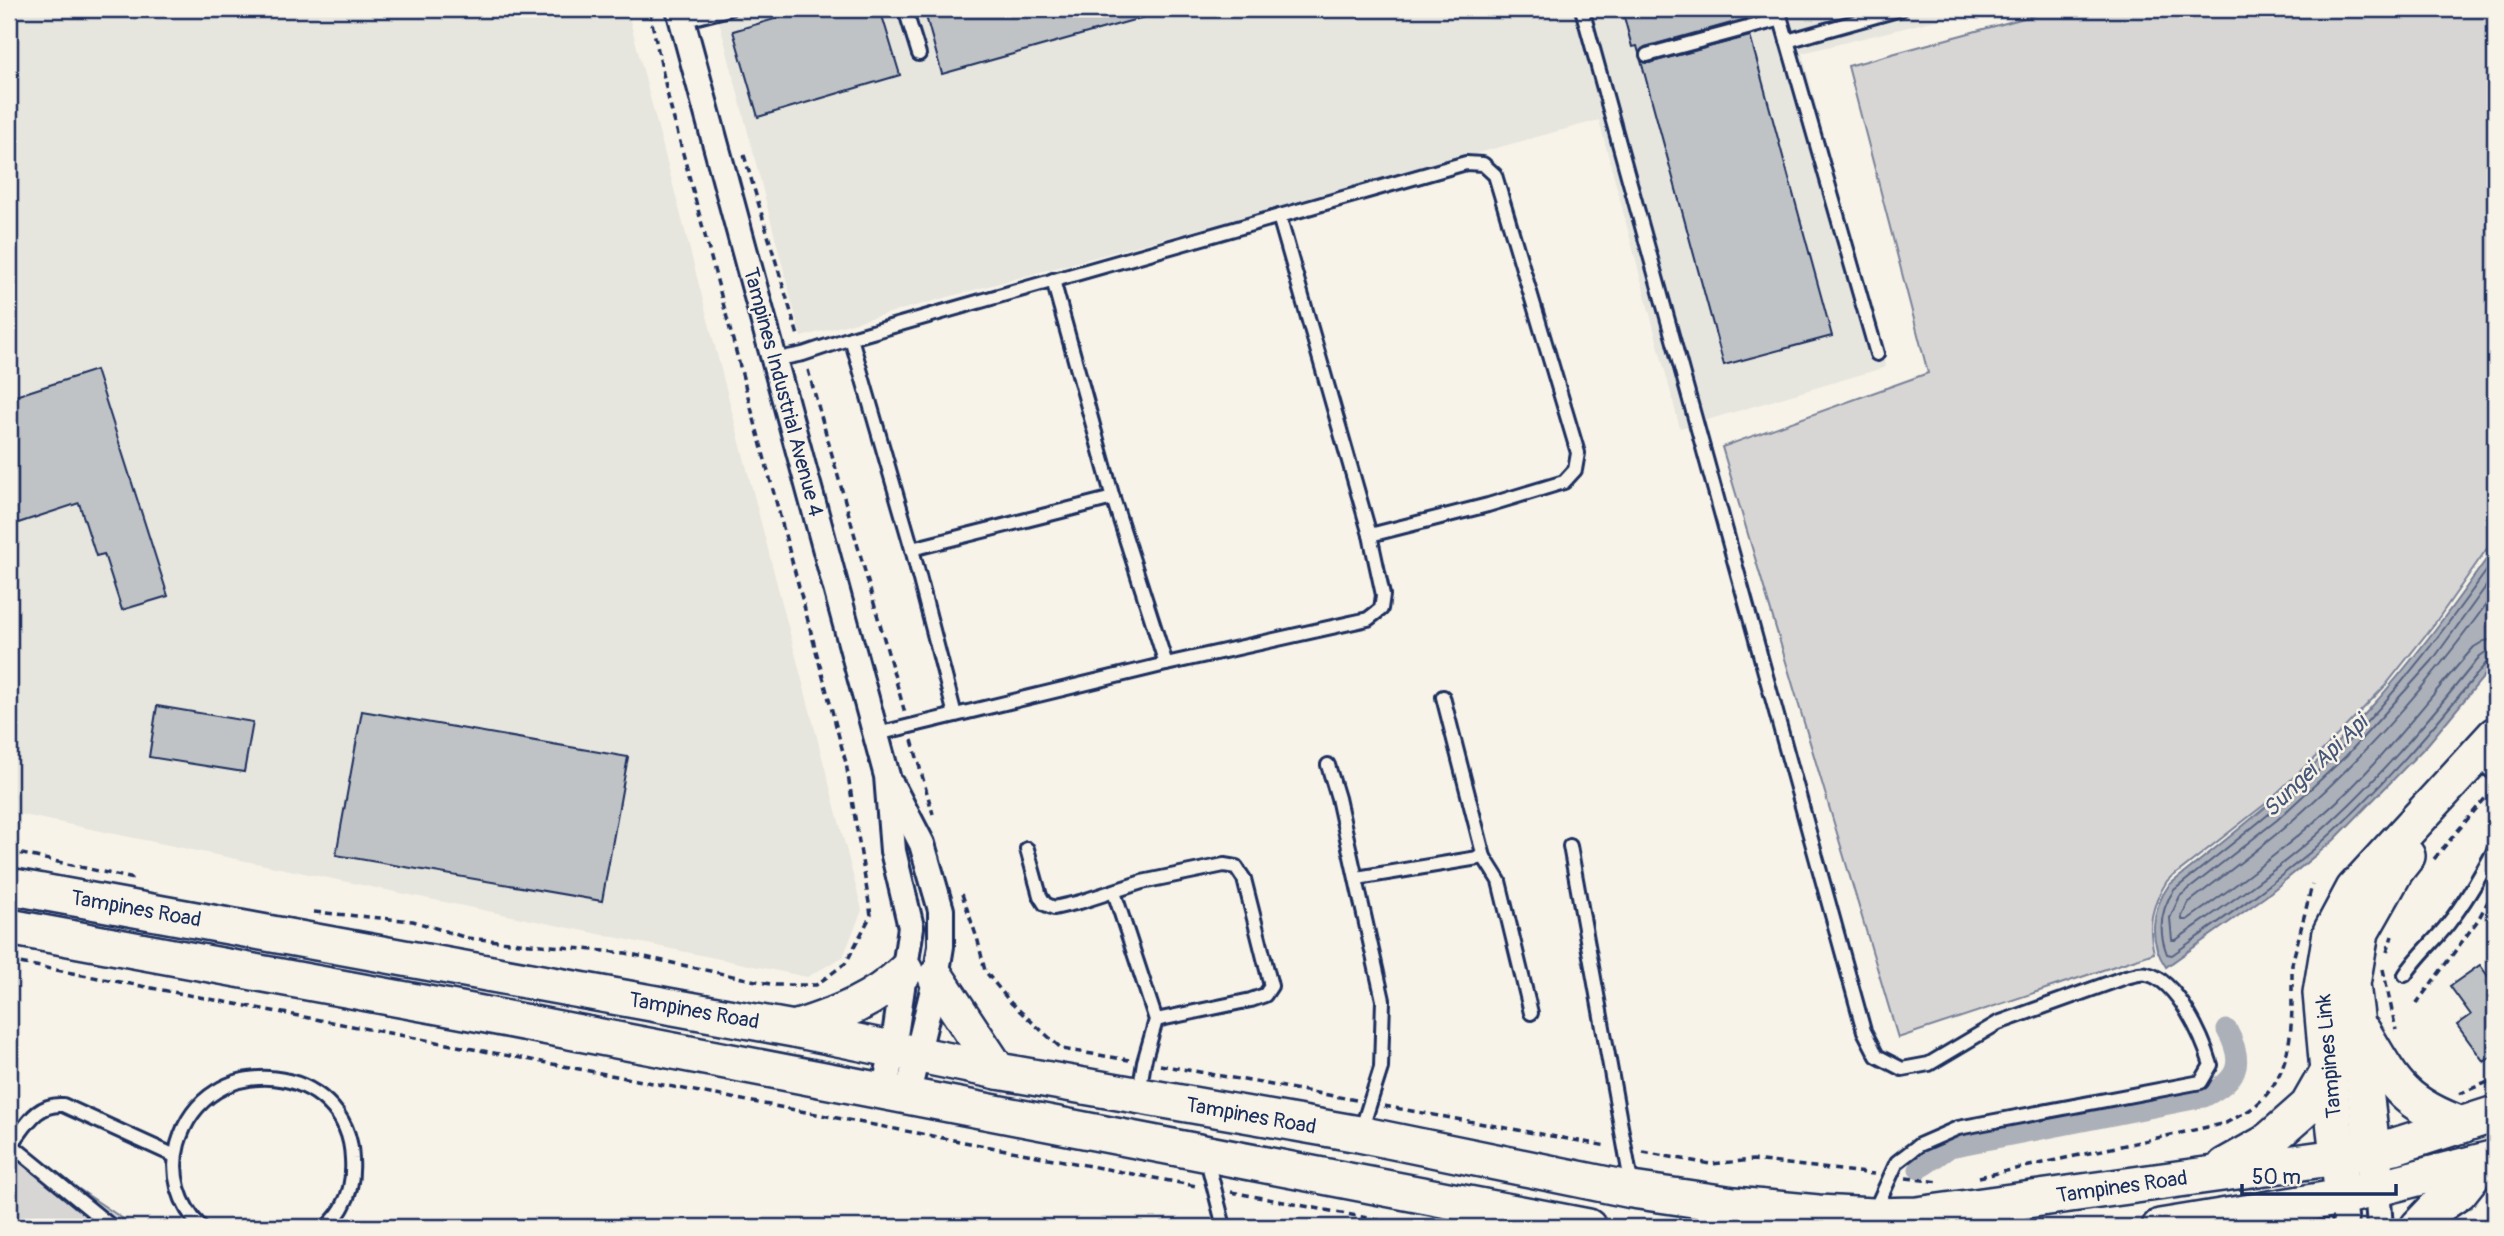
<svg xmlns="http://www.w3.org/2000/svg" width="2504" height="1236" font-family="Pangolin,sans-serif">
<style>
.built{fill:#e6e5de}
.green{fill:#d7d6d4;stroke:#798299;stroke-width:2}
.water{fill:#acb0b9;stroke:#727c95;stroke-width:2}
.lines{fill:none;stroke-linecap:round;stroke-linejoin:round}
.shore{stroke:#556382;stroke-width:2}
.canal{stroke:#acb0b9;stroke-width:21}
.building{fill:#c0c3c5;stroke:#1b2f5e;stroke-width:2}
.lane-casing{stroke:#1b2f5e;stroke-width:18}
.street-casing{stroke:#1b2f5e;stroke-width:30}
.secondary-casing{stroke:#1b2f5e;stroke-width:40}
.path{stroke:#1b2f5e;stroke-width:3.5;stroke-dasharray:7 5;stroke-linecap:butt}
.lane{stroke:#f7f3e8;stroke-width:12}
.street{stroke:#f7f3e8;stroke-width:24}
.secondary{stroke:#f7f3e8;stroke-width:35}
.labels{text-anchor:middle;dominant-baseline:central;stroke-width:5;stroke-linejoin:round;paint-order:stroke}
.street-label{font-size:21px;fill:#1b2f5e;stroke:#f7f3e8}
.water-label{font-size:23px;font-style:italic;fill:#465679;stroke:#f7f3e8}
</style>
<rect width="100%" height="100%" fill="#f7f3e8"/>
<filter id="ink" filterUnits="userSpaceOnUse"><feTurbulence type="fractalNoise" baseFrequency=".0143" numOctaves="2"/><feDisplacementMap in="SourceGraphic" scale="14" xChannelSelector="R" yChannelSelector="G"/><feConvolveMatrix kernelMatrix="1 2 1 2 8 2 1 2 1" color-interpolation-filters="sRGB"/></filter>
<g filter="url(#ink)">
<g class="built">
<polygon points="9,9 627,9 862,910 843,957 807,977 9,812"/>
<polygon points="716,9 1981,9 1802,53 1886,367 1680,428 1599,120 801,337"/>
</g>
<g class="green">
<path d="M2057 9H2495V537L2435 623 2385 686 2324 749 2264 805 2167 881C2152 905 2147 924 2154 953L1898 1038 1722 447 1928 373 1848 66Z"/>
<polygon points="9,1142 11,1143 135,1227 9,1227"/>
</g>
<path class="water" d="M2495 547V663L2428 744 2334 840 2266 896 2166 967C2148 941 2151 910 2169 885 2237 831 2305 778 2365 714 2413 662 2454 605 2495 547Z"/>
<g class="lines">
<g class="shore">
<path d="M2495 559C2447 626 2399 691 2341 749 2289 801 2231 844 2174 890 2160 910 2158 931 2167 954L2172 955C2220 921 2268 888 2313 850 2378 793 2433 728 2487 662L2495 659"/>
<path d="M2495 574 2432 661 2346 756 2277 820 2180 896 2170 918 2172 940H2176C2220 909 2265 879 2306 844 2371 789 2427 722 2480 656L2487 651 2495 650"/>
<path d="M2495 592C2434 678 2366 757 2285 827 2254 853 2220 878 2188 903L2182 916V920H2187C2244 880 2300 838 2350 789 2395 744 2432 694 2474 647L2484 641 2495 639"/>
</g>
<path class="canal" d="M1919 1169 1950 1147 2204 1097C2237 1080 2246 1065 2227 1030"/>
</g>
<g class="building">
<polygon points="809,9 880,9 900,75 758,117 733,31"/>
<polygon points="924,9 1154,9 1155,14 942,74"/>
<polygon points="1622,9 1743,9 1746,19 1645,47 1639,53 1637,46 1632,47"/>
<polygon points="1750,36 1832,336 1724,365 1641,61 1649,63"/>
<polygon points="96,370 168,596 122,610 104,554 96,556 79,503 9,526 9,398"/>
<polygon points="157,706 253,722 244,772 149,757"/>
<polygon points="362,711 628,757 602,901 336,855"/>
<polygon points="2480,965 2495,986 2495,1054 2484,1062 2457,1025 2471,1015 2450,986"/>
</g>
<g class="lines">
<defs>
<g id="lane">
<polyline points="905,9 919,54"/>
<path d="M1582 9 1864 1031 1877 1056 1902 1069 1929 1064 1998 1023 2126 977C2132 976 2141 972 2147 974 2177 980 2203 1038 2211 1065L2201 1082 1958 1128 1919 1145 1897 1162 1874 1212"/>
<polyline points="1778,9 1877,354"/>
<polyline points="682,21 729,9"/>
<polyline points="1787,41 1901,9"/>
<polyline points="1647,55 1781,19"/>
<polyline points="1053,280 1113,498 1166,664"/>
<polyline points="851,338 912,549 955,715"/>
<polyline points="773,360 803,354 851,338 1466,163 1483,164 1495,175 1578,453 1575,470 1564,482 1488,505 1370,535"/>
<polyline points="912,549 1113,498"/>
<polyline points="1443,697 1484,857"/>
<polyline points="877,734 1166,664 1368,619 1381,609 1383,595 1370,535 1279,216"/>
<polyline points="2476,759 2495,774"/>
<polyline points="1328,765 1338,798 1383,1000 1381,1068 1361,1131"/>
<polyline points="1570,846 1632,1187"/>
<polyline points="1027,849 1040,896 1045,904 1054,908 1080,902 1142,882 1224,865 1236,867 1244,879 1271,986 1265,995 1251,1000 1156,1020"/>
<polyline points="1357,878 1484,857 1499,881 1531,1013"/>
<polyline points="1114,892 1156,1020 1144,1062 1139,1093"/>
<path d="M2405 975C2417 956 2434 942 2448 924 2466 901 2481 875 2495 849"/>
<polyline points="9,1143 112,1227"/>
<path d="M11 1145C26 1126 36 1103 63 1105L175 1156"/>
<polyline points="1206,1156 1224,1227"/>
<path d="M201 1227C179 1205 170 1174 178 1144 206 1045 349 1063 352 1159 353 1175 351 1192 343 1206 340 1213 332 1221 327 1227"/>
</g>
<g id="street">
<polyline points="679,9 887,776 893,851 911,927 893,1049 884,1092"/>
<polyline points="892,786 922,844 941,910 941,946 936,977 907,1097"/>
<polyline points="2377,1189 2380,1227"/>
<polyline points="2343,1197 2346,1227"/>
</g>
<g id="secondary">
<polyline points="9,886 794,1029 998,1071 1359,1134 1632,1190 1734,1205 1818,1213 1873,1216 1917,1215 2338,1157 2395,1146 2495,1114"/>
<polyline points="9,927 471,1012 1588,1227"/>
<polyline points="936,977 998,1071"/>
<path d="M797 1028C837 1015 874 1001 905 971"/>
<path d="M2363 1032C2394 1084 2402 1103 2462 1125"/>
<polyline points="2225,1166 2266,1143 2308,1106 2328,1071"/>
<polyline points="2377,1189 2352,984 2361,932 2396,870 2407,856"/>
<polyline points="2343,1197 2328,1071 2321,993 2331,932 2354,889 2495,735"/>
<polyline points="2160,1227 2343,1197 2495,1158"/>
<polyline points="2418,1227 2438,1206 2459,1192 2483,1162"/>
</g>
</defs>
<use href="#lane" class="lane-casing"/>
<use href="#street" class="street-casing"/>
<use href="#secondary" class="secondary-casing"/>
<g class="path">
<polyline points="744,155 799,339"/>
<polyline points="808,370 905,713"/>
<polyline points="912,740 933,814"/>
<polyline points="9,851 134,879"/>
<polyline points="2434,859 2492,790"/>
<polyline points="962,894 978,941 985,971 1011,1003 1062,1049 1129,1060"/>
<polyline points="314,912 413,921 467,938 626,953 775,985 816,985 846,963 871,915 846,763 669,101 649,9"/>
<polyline points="2387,952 2392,936"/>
<polyline points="9,961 1196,1186"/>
<polyline points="2383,969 2396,1030"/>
<polyline points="2292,991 2292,964 2312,885"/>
<polyline points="2416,1004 2478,920 2495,888"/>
<polyline points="1160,1065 1356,1100"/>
<polyline points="2459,1094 2495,1079"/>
<polyline points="1384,1106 1607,1146"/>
<polyline points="1643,1152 1710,1164 1753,1160 1874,1174"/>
<path d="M1979 1177 2226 1123C2236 1117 2247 1113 2255 1106 2288 1078 2292 1038 2292 998"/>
<polyline points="1906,1178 1940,1182"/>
<polyline points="1231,1192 1415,1227"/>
</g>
<use href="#lane" class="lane"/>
<use href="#street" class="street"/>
<use href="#secondary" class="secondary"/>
</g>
</g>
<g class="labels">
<g class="street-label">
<text transform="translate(783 392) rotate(75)">Tampines Industrial Avenue 4</text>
<text transform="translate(136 909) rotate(10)">Tampines Road</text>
<text transform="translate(694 1011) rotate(10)">Tampines Road</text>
<text transform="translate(2329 1056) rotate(-95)">Tampines Link</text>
<text transform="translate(1251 1116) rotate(10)">Tampines Road</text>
<text transform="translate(2122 1187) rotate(-8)">Tampines Road</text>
</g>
<g class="water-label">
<text transform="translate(2315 766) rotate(-44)">Sungei Api Api</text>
</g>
</g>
<rect width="2504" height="1236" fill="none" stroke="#f7f3e8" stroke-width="35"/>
<rect x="18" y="18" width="2469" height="1201" fill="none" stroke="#1b2f5e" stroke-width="2.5" filter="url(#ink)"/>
<path d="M2242 1184v10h154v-10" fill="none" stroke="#1b2f5e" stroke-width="3.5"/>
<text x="2252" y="1184" font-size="21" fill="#1b2f5e" stroke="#f7f3e8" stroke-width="5" paint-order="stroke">50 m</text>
</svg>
